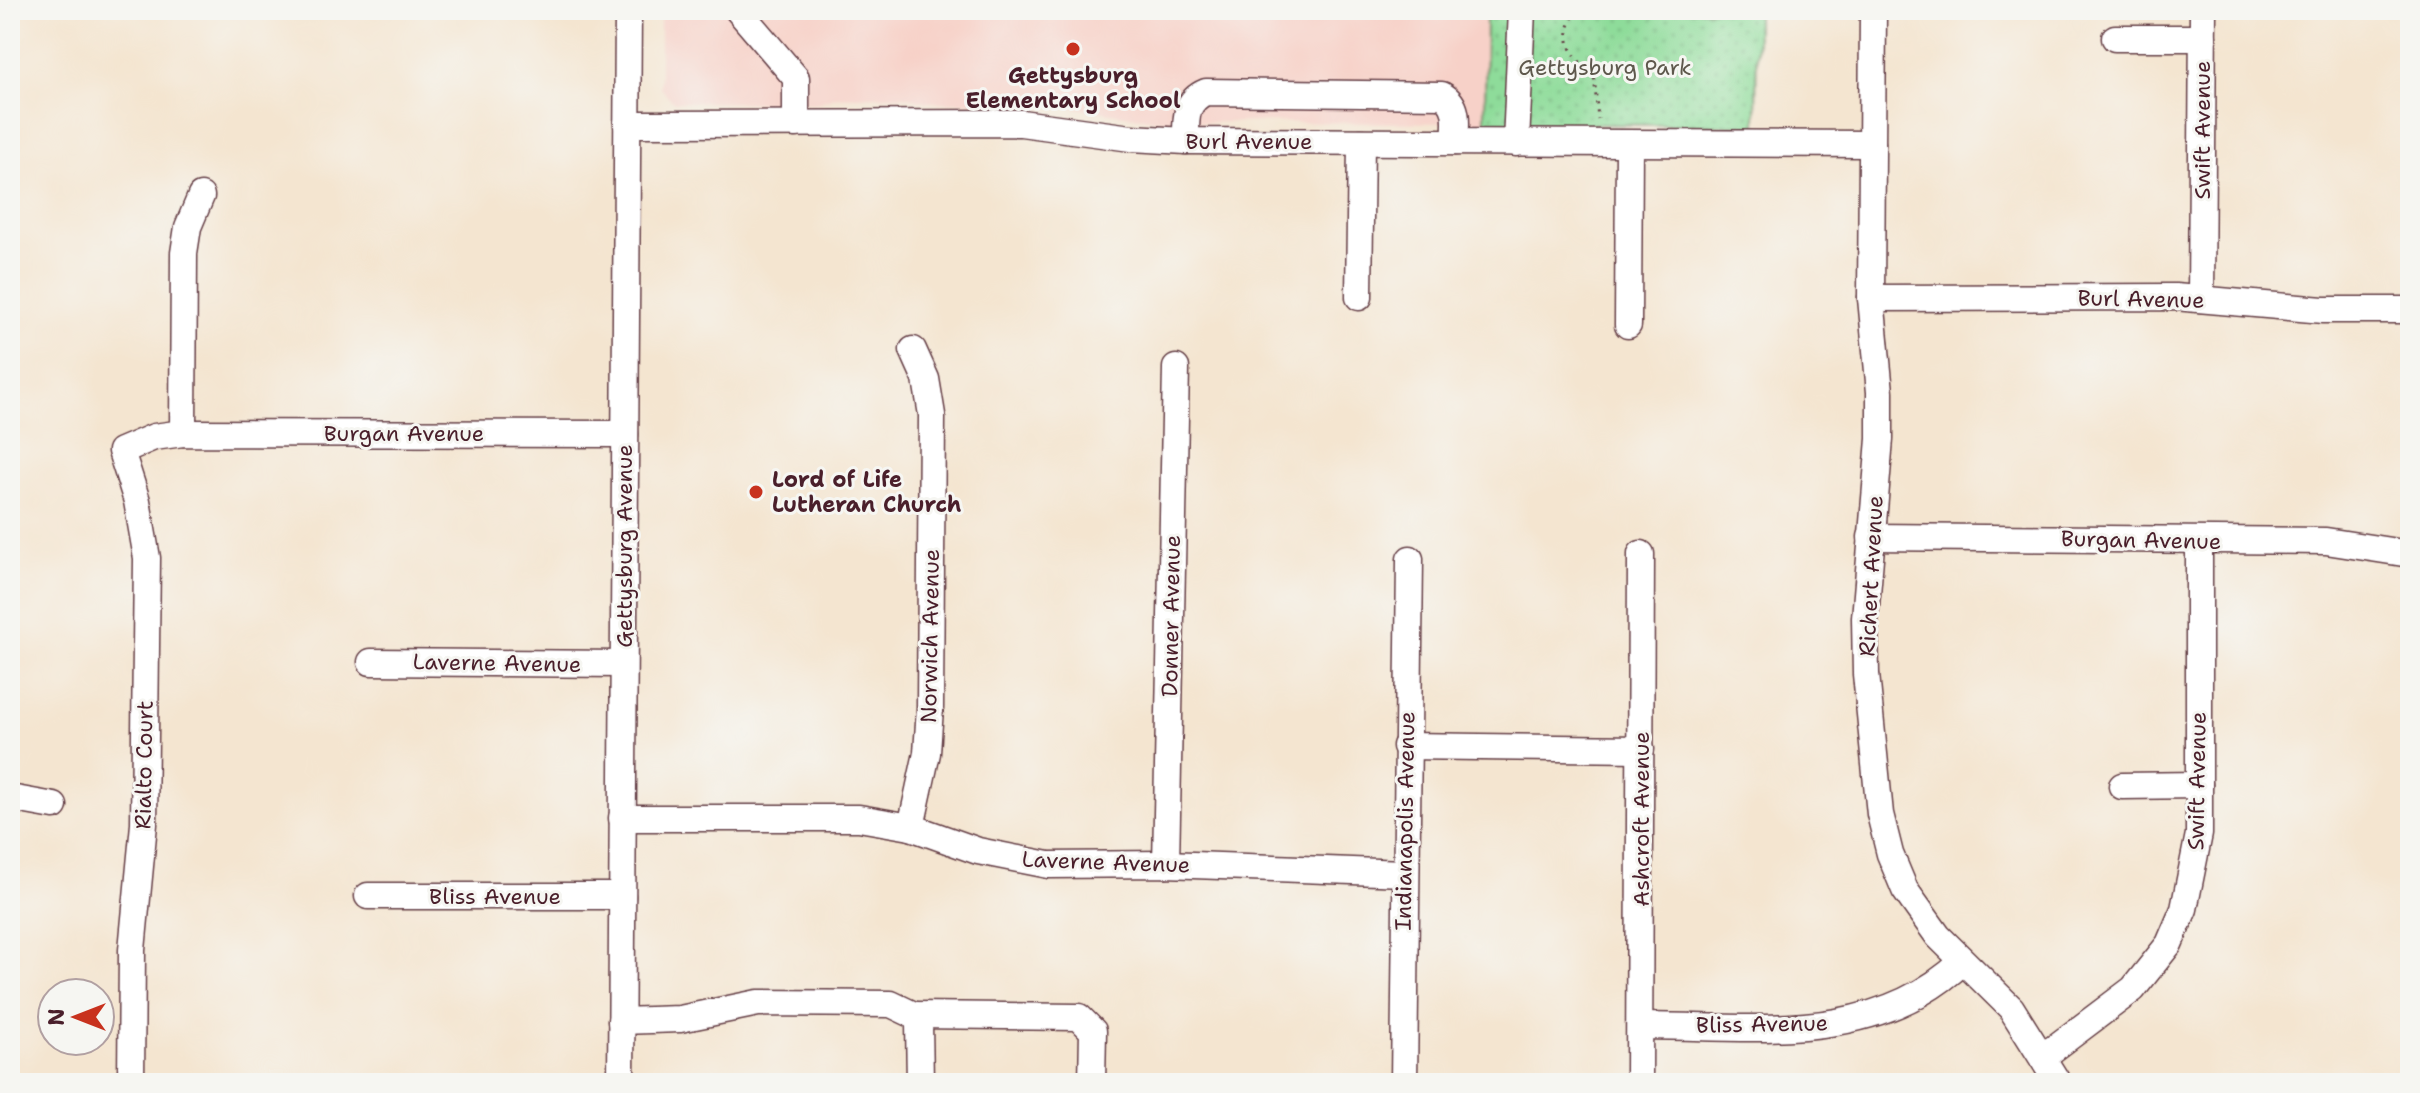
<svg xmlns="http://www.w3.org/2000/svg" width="2420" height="1093" font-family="'Shantell Sans',sans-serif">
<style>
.built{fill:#f7d1c8}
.grass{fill:url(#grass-dots);stroke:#6c7e62;stroke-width:2}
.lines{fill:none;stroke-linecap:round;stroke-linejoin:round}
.minor-casing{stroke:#643d44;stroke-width:29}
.path{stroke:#643d44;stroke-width:3;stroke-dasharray:2 6;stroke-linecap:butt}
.minor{stroke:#fff;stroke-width:26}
.poi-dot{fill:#c8321e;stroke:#f6f6f2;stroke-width:3}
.labels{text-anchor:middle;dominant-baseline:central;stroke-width:6;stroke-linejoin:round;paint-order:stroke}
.park-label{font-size:22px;fill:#5e584c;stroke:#f6f6f2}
.poi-label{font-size:22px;font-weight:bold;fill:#4a1f2b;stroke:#f6f6f2}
.street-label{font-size:22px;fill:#4a1f2b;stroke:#f6f6f2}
</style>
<defs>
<pattern id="grass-dots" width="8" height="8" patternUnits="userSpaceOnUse" patternTransform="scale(2)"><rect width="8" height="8" fill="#8edc9a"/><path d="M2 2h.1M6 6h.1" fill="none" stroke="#7cbc85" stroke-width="1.8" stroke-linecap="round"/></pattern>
</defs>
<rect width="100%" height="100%" fill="#f6f6f2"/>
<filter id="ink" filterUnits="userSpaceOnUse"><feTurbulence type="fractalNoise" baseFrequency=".0125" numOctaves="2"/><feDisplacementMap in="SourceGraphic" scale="16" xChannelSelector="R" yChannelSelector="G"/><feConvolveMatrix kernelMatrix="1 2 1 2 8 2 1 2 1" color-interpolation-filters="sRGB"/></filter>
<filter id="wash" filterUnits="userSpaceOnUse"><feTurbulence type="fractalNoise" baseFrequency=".006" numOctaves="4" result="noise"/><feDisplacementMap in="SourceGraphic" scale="32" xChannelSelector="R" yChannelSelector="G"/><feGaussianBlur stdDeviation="1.8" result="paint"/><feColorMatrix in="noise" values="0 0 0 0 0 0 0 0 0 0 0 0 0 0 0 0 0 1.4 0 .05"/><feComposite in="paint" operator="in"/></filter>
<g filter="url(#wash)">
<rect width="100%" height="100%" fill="#f4e5d0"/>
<polygon class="built" points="660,10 1486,10 1485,123 1174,122 1046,104 928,102 904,96 835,97 818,103 674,102 660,88"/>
<polygon class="grass" points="1486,10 1757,10 1756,126 1485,123"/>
</g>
<g filter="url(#ink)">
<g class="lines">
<defs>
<g id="minor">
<polyline points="738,10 796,78 796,124"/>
<polyline points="1873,10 1871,298 1880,392 1880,439 1865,618 1866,674 1880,814 1890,854 1905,890 1938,936 2011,1008 2058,1083"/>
<polyline points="2115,38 2203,38"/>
<polyline points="627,124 1021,123 1131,138 1186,141 1872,144"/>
<path d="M1186 141C1186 120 1184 101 1206 92L1442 95C1460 105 1456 124 1455 142"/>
<polyline points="1516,143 1522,10"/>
<polyline points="1359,297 1361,142"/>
<polyline points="1871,298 2175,297 2323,310 2410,310"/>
<polyline points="2201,299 2203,10"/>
<polyline points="1628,325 1629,144"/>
<polyline points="183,433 184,253 188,227 201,196"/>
<polyline points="1871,537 2326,541 2410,554"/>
<polyline points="371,662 623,664"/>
<polyline points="1406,746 1641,749"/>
<polyline points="2122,786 2199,785"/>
<polyline points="10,798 54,806"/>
<polyline points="622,818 859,818 911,827 978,851 1049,865 1166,864 1404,873"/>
<polyline points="911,827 927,753 930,708 932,415 926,379 913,350"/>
<polyline points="1166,864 1176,368"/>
<polyline points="368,896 622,896"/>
<polyline points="914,1015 1079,1017 1093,1031 1092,1083"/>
<polyline points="621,1021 680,1019 758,1003 891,1004 914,1015 919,1023 920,1083"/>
<path d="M1640 1026C1753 1026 1873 1046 1962 962"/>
<polyline points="2044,1056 2133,989 2169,944 2184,909 2199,834 2199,541"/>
<polyline points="131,1083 132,950 144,824 147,558 137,501 121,451 154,437 183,433 625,434"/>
<polyline points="621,1083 628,10"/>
<polyline points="1404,1083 1410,559"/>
<polyline points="1639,1083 1641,554"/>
</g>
</defs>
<use href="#minor" class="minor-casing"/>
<path class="path" d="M1577 10C1558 40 1570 54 1594 75L1598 119"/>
<use href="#minor" class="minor"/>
</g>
</g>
<g class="poi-dot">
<circle cx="1073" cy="49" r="8"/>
<circle cx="756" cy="492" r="8"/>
</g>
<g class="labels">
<g class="park-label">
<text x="1605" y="67">Gettysburg Park</text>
</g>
<g class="poi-label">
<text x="1073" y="75">Gettysburg<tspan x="1073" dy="25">Elementary School</tspan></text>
<text x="772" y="479" text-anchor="start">Lord of Life<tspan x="772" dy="25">Lutheran Church</tspan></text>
</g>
<g class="street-label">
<text transform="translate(2202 130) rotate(-90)">Swift Avenue</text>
<text x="1249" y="141">Burl Avenue</text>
<text transform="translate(2141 299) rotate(1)">Burl Avenue</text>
<text x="404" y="433">Burgan Avenue</text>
<text transform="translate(2141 540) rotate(1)">Burgan Avenue</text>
<text transform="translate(624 546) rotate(-90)">Gettysburg Avenue</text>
<text transform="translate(1871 576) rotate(-87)">Richert Avenue</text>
<text transform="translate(1171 616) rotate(-89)">Donner Avenue</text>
<text transform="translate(930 636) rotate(-89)">Norwich Avenue</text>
<text transform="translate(497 663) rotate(1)">Laverne Avenue</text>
<text transform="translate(144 765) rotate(-89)">Rialto Court</text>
<text transform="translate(2197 781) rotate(-89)">Swift Avenue</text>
<text transform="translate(1641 819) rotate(-90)">Ashcroft Avenue</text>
<text transform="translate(1405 821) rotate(-89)">Indianapolis Avenue</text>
<text transform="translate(1106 862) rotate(2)">Laverne Avenue</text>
<text x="495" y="896">Bliss Avenue</text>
<text transform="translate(1762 1024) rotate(-1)">Bliss Avenue</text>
</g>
</g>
<rect width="2420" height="1093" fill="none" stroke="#f6f6f2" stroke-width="40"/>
<g transform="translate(76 1017) rotate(270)"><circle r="38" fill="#f6f6f2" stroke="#b1a0a2" stroke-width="2"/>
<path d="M0-6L14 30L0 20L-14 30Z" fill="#c8321e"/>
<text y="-12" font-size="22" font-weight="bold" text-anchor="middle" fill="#4a1f2b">N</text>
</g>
</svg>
